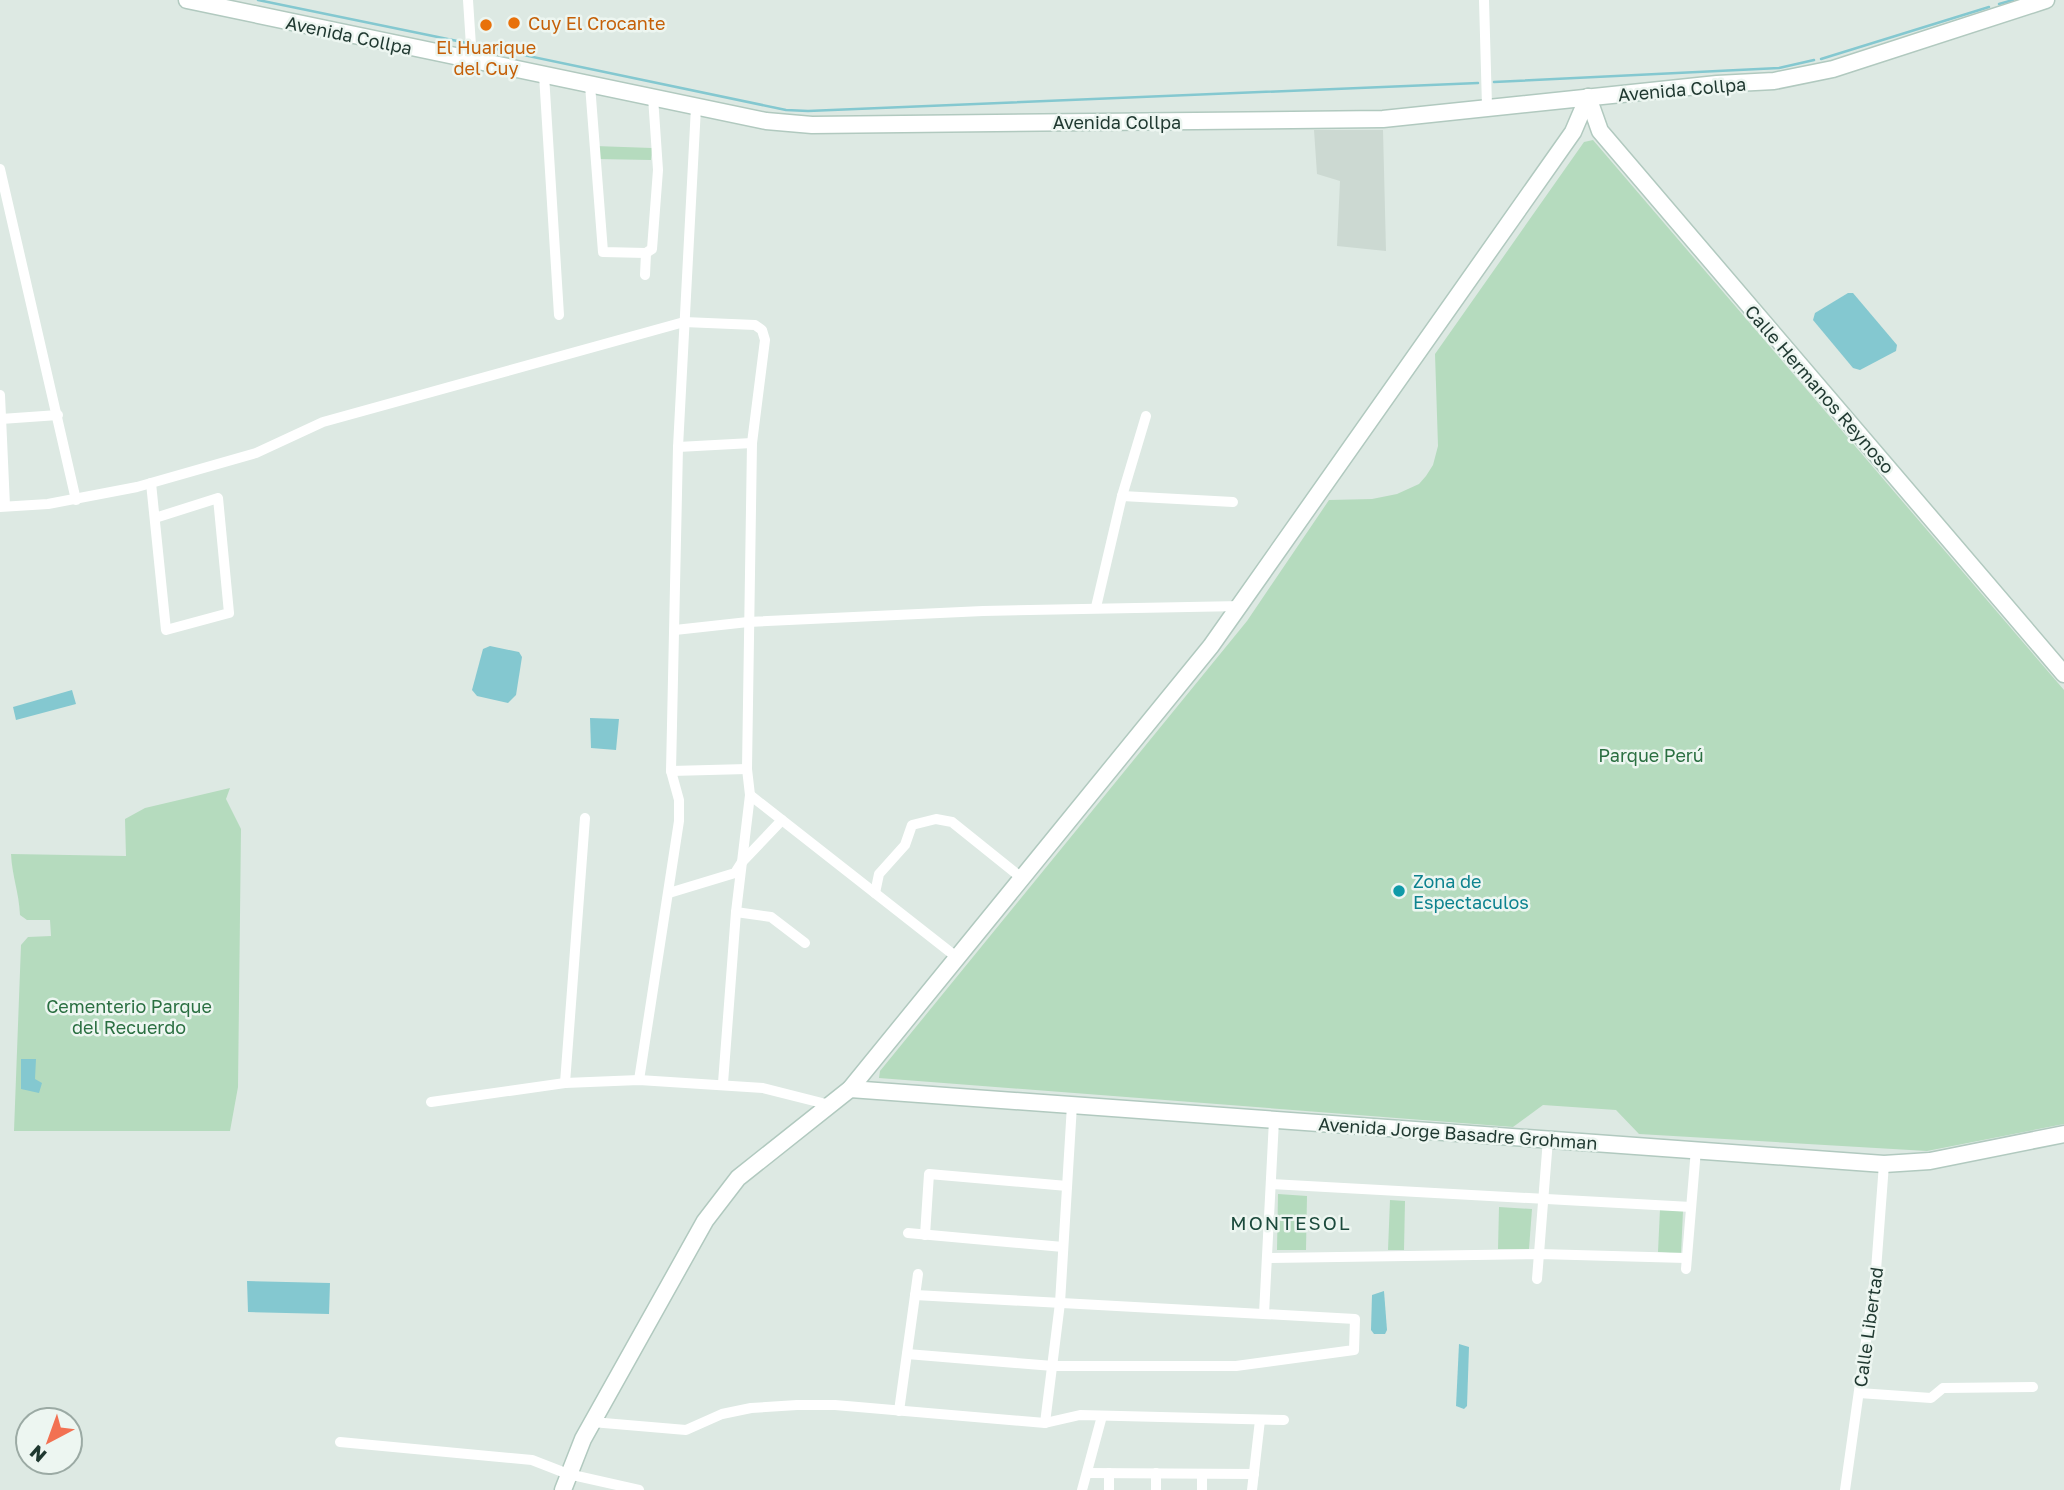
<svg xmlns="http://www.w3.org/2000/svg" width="2064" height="1490" font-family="'Golos Text',sans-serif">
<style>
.built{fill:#ccd9d2}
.green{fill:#b5dbbe}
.water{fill:#84c8d0}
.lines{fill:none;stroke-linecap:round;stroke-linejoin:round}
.stream{stroke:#84c8d0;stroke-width:2.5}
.secondary-casing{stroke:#b1c9bf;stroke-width:19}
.street{stroke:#fff;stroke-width:10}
.secondary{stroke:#fff;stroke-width:16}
.food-dot{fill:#e8710a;stroke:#edf6f1;stroke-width:2.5}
.culture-dot{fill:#0f9aa8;stroke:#edf6f1;stroke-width:2.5}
.labels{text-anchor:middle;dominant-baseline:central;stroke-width:5;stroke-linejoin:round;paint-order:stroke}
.food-label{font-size:18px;fill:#c56008;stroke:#edf6f1;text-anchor:start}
.street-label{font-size:18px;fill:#1f3830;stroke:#edf6f1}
.park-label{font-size:18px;fill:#2a6f41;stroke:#edf6f1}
.culture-label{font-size:18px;fill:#0d838f;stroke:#edf6f1;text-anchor:start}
.neighbourhood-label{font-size:19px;letter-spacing:2px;fill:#1b4a3c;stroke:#edf6f1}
</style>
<rect width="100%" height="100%" fill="#dde9e3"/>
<polygon class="built" points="1314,130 1383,130 1386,251 1337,246 1340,181 1317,174"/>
<g class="green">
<polygon points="1593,140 2064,690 2064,1124 1927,1151 1639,1134 1616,1110 1543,1105 1513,1127 879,1078 880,1071 1247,621 1329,500 1372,499 1397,494 1419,484 1426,476 1433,465 1438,446 1435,354 1584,142"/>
<polygon points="595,146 652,148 651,160 596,159"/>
<path d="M230 788 226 799 241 829 238 1087 230 1131H14L21 945 28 937 51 936 50 920H27L20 915C19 892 12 876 11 854L126 856 125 819 145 808Z"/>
<polygon points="1278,1194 1307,1196 1306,1250 1277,1250"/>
<polygon points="1390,1200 1405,1201 1404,1250 1388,1250"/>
<polygon points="1499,1207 1532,1209 1529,1249 1498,1249"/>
<polygon points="1660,1209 1683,1211 1681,1254 1658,1252"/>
</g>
<g class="water">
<polygon points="1848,293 1853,293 1897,345 1896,351 1860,370 1853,368 1813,320 1815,313"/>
<polygon points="490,646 519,652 522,657 516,695 508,703 477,696 472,690 483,649"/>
<polygon points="72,690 76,704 16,720 13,707"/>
<polygon points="590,718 619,719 616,750 591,748"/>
<polygon points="21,1059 36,1059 35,1079 42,1083 39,1093 21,1089"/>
<polygon points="247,1281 330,1283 329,1314 248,1312"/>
<polygon points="1384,1291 1387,1330 1385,1334 1374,1334 1371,1330 1372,1295"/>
<polygon points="1459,1344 1469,1347 1467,1406 1464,1409 1456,1406"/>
</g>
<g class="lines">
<g class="stream">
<polyline points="258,0 467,43"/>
<polyline points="1999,4 2013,0"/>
<polyline points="481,46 786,110 808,111 1478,83"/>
<polyline points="1821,59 1989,7"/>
<polyline points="1494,82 1779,68 1814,60"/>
</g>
<defs>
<g id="secondary">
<polyline points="187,0 766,121 812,125 1383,119 1717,84 1774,81 1833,69 2046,0"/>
<polyline points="1588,97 1600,131 2064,674"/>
<polyline points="850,1089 1884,1164 1930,1161 2064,1134"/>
<polyline points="563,1490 583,1439 705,1221 738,1178 850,1089 1211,646 1573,132 1588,97"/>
</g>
</defs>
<use href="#secondary" class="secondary-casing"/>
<g class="street">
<polyline points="468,0 472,61"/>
<polyline points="1484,0 1487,106"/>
<polyline points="544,75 559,315"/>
<polyline points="590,85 603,252 646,253 652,249 658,170 653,97"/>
<polyline points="0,169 76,500"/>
<polyline points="645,275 646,253"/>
<polyline points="0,395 5,506"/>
<polyline points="1,419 58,415"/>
<polyline points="678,447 752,443"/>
<polyline points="151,483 166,630 229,613 218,498 155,518"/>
<polyline points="1122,496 1233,502"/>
<polyline points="0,507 48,504 137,487 256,453 323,422 684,322 755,325 762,330 765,340 752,443 747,769 750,795 736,912 723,1083"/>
<polyline points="1096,607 1122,496 1146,416"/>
<polyline points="675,630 748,622 983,611 1242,606"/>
<polyline points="671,771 747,769"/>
<polyline points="750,795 959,959"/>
<polyline points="669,893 735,873 742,862 782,820"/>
<polyline points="875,893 879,874 905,845 912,825 936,819 952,822 1023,879"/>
<polyline points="736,912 771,917 805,943"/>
<polyline points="639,1080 679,821 679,800 671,771 678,447 696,107"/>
<polyline points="565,1083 585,818"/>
<polyline points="431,1102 565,1083 639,1080 763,1088 830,1105"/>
<polyline points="1271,1184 1691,1207"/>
<polyline points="908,1233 1063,1247"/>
<polyline points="925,1235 929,1174 1067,1186"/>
<polyline points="1267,1258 1539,1254 1686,1258"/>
<polyline points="1686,1269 1696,1149"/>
<polyline points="1537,1279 1548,1139"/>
<polyline points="1264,1314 1274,1120"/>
<polyline points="907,1354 1053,1366 1236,1366 1354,1350 1355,1319 915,1295"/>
<polyline points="1859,1393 1931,1398 1943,1388 2033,1387"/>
<polyline points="899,1411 918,1274"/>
<polyline points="592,1422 686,1430 722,1414 751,1408 797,1405 835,1405 1045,1423 1080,1415 1284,1420"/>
<polyline points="1045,1423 1060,1303 1072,1105"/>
<polyline points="340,1442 532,1460 568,1474 639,1490"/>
<polyline points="1087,1473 1254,1474"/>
<polyline points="1082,1490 1102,1416"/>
<polyline points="1109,1490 1109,1473"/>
<polyline points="1156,1490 1156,1473"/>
<polyline points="1202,1490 1202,1474"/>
<polyline points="1252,1490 1260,1420"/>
<polyline points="1845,1490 1876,1270 1884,1164"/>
</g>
<use href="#secondary" class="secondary"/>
</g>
<g class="food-dot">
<circle cx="514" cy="23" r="7"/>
<circle cx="486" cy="25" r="7"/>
</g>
<circle class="culture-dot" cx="1399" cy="891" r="7"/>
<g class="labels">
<g class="food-label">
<text x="528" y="23">Cuy El Crocante</text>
<text x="486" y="47" text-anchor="middle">El Huarique<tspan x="486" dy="21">del Cuy</tspan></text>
</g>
<g class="street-label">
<text transform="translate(349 35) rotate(12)">Avenida Collpa</text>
<text transform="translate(1682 89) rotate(-5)">Avenida Collpa</text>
<text x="1117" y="122">Avenida Collpa</text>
<text transform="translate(1820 389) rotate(49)">Calle Hermanos Reynoso</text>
<text transform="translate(1458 1133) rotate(4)">Avenida Jorge Basadre Grohman</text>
<text transform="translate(1868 1327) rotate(-82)">Calle Libertad</text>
</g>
<g class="park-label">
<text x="1651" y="755">Parque Perú</text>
<text x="129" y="1006">Cementerio Parque<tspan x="129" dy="21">del Recuerdo</tspan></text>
</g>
<g class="culture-label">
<text x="1413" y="881">Zona de<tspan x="1413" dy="21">Espectaculos</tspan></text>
</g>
<g class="neighbourhood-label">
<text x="1291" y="1222">MONTESOL</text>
</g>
</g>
<g transform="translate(49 1441) rotate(221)"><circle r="33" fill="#edf6f1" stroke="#9baaa4" stroke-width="2"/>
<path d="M0-5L12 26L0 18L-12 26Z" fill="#f27152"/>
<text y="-10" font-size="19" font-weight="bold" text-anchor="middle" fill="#1f3830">N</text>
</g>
</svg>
